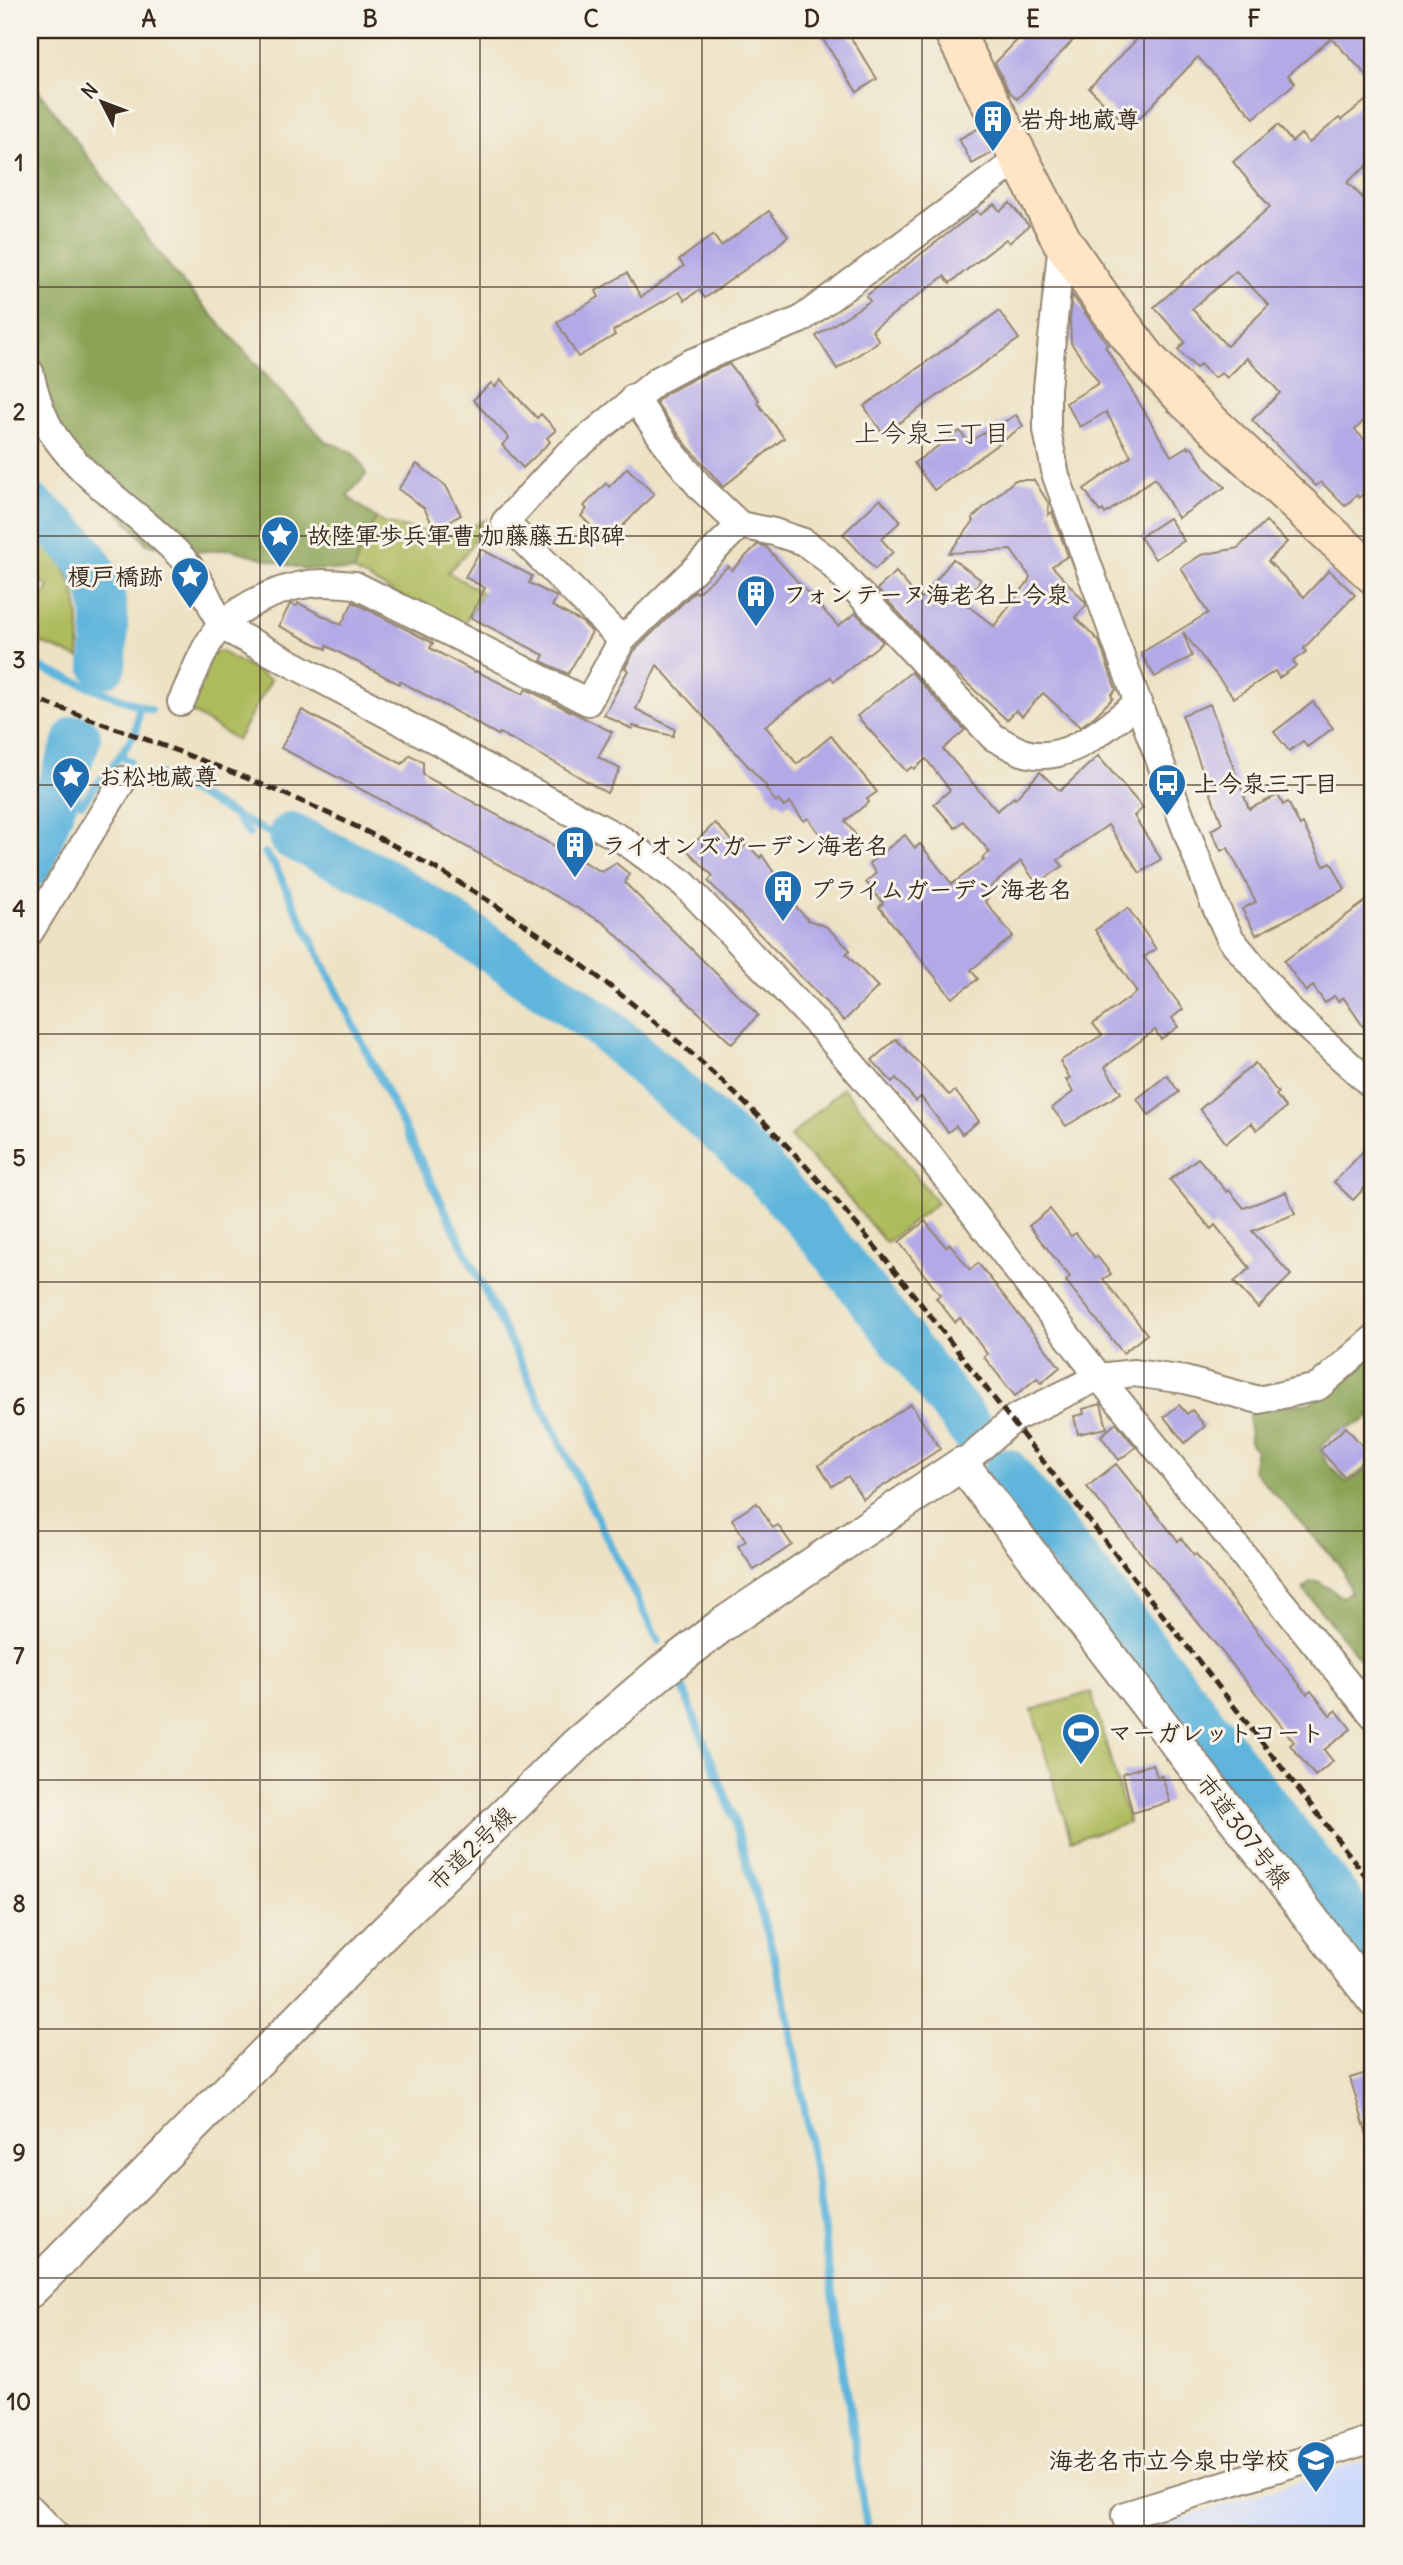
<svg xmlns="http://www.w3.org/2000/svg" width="1403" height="2565" font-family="Delius,'Klee One',sans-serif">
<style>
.built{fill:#cedafa}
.green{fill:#aebb5d;stroke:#74723e;stroke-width:2}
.forest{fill:#8aa354;stroke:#626639;stroke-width:2}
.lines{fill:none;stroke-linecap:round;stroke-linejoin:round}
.stream{stroke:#5fb5dc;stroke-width:8}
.river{stroke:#5fb5dc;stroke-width:46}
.building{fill:#b3a9e7;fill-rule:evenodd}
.minor-casing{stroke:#948671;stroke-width:30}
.tertiary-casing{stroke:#948671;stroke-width:37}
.secondary-casing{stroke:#948671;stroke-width:42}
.minor{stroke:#fff;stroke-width:26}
.tertiary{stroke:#fff;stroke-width:33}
.secondary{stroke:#ffe4c6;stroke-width:38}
.rail{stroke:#3b2a1e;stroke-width:5;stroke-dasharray:10 5;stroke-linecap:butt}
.grid{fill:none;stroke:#3b2a1e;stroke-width:2;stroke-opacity:0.55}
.labels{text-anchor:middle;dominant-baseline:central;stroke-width:6;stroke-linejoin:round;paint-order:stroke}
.poi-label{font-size:24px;font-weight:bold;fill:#3b2a1e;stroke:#f7f3e8;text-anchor:start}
.street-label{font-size:24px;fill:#3b2a1e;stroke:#f7f3e8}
.neighbourhood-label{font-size:26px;fill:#3b2a1e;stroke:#f7f3e8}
.neatline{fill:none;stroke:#3b2a1e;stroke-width:2.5}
.grid-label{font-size:23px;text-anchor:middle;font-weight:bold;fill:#3b2a1e}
</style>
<rect width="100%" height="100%" fill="#f7f3e8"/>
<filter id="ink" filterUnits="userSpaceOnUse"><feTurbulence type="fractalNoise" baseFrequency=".0143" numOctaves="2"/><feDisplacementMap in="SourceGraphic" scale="14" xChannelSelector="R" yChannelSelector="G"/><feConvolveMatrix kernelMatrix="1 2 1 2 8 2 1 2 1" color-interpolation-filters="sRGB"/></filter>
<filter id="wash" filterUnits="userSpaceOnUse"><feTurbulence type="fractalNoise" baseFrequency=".00686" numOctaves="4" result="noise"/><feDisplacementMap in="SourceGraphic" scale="28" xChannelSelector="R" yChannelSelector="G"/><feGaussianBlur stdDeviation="1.57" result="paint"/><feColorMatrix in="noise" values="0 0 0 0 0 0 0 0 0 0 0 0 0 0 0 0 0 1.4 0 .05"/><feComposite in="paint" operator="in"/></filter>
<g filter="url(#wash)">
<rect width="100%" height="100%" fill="#ede2c4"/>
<polygon class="built" points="1373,2458 1373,2535 1146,2535 1144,2530"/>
<g class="green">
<polygon points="376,518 383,523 451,537 485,520 468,551 448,572 483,593 461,629 354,571 358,555"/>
<path d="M31 531C76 569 82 602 79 658L30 638V617L49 587 30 575Z"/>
<polygon points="220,651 271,680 237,740 185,708 210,656"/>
<polygon points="843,1088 894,1146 937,1203 886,1243 838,1186 790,1137"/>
<polygon points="1091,1692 1129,1823 1071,1840 1032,1710"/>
</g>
<g class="forest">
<path d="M30 79 176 275 326 442C346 448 360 453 366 475L347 496 376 518 358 555 354 571 303 569 230 549 196 552 147 544 33 417 30 403Z"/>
<path d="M1373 1351V1414C1356 1431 1337 1423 1320 1448L1326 1462 1346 1482 1365 1469 1373 1454V1675L1303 1589 1310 1582 1318 1581 1342 1597 1350 1592 1344 1572 1336 1561 1254 1471 1253 1464 1256 1450 1250 1442 1249 1416 1255 1409 1310 1403 1339 1387Z"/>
</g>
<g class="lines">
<g class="stream">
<polyline points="30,664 151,710"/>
<polyline points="120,756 130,761"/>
<polyline points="157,773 234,815 249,834"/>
<polyline points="55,794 82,803 120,756 136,731 139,707"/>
<polyline points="236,817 270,833 291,836"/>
<polyline points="265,853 275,866 658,1641"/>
<polyline points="681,1683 733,1816 774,1956 788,2015 818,2190 868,2535"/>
</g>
<g class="river">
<path d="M30 506C94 556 112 582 103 665"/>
<polyline points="291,836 381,879 459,928 603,1027 755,1162 821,1236 972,1430"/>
<polyline points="30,865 78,738"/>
<polyline points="1006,1471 1126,1623 1373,1945"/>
</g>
</g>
<g id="blocks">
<g class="building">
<polygon points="817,30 846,30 877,79 857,92"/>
<polygon points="1027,30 1083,30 1017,99 1009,91 995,63"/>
<polygon points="1146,30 1373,30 1373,82 1331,38 1288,75 1295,83 1254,118 1198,57 1130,128 1089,88"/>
<path d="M1373 95V161L1347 182 1373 208V411L1355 430 1373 448V484L1359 498 1357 495 1345 506 1321 482 1316 486 1252 420 1280 393 1274 386 1247 358 1227 378 1222 373 1214 378 1200 364 1196 368 1178 350 1185 342 1154 307 1270 207 1233 162 1278 125 1292 142 1301 134 1309 143 1339 118 1341 120ZM1236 271 1269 305 1227 346 1192 309Z"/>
<polygon points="979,128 992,153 972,164 959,139"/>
<polygon points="1010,203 1029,226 1009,243 1006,239 950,283 944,276 872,330 879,341 837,369 816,336 870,301 866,296 977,211 980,215 994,204 1000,211"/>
<polygon points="769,211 788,236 772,250 705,298 699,290 685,300 679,292 613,331 615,335 578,357 557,322 599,297 596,291 627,273 641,297 684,266 679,260 713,235 721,246"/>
<polygon points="1072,295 1108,345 1105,346 1171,456 1188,446 1189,449 1192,447 1206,469 1225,487 1178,518 1155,478 1105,514 1103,510 1100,512 1084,489 1131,456 1106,412 1080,427 1066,403 1099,383 1071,343 1070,320"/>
<polygon points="999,311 1019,339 883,434 864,406"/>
<polygon points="729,364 759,400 757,402 784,438 723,487 684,442 656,402 667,393 699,376"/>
<polygon points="501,380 537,418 541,414 556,430 547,438 550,442 523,468 502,445 509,438 473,400 491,383 495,387"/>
<polygon points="1016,415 1023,426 934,490 914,463 960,431 968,442"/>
<polygon points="417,464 446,486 461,515 435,529 424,508 398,489"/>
<polygon points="627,468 654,494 607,542 581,516 587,509 584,506 606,483 609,487"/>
<polygon points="1015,480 1034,480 1049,504 1048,515 1052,512 1068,556 1052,566 1085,602 1086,606 1075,617 1099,641 1116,690 1111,695 1113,698 1095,716 1080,727 1043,693 1022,716 1016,710 1007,720 943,661 877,589 896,572 920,600 953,559 981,580 963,602 994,626 1028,582 1030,577 1011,550 949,553 974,521 972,518"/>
<polygon points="880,499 901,521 881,539 893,552 875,569 843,534"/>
<polygon points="1169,518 1184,541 1155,559 1140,537"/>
<polygon points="1266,521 1287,542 1268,561 1304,597 1329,570 1355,595 1304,648 1306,652 1293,661 1296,666 1279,678 1275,671 1234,698 1183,632 1192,656 1155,677 1141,653 1208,613 1181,568 1201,555 1238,548"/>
<polygon points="757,545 765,546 838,626 856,613 883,642 834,681 831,677 765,726 797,764 831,736 877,792 867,799 869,802 845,821 858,838 839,852 830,840 826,843 808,818 804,821 790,802 784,807 778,800 776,802 766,789 767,787 657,665 636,709 675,729 673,736 633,726 632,729 604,715 628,670 625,668 634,651 695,591 697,593 728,566 732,570"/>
<polygon points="481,549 532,576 529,583 557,597 552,606 582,622 592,632 568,674 541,661 544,655 470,617 485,588 465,577"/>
<polygon points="353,602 433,643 430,648 475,672 476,671 523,694 526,689 612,732 598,757 620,769 607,793 554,762 500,733 498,735 400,681 399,684 327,646 326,649 279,626 290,604 297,606 298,603 341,625"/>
<polygon points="911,672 965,730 943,749 997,811 1014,797 1015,799 1040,772 1060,791 1098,756 1143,808 1134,816 1161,859 1140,873 1108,825 1058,860 1063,866 1037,884 1021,861 988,889 992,893 985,901 1013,936 971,970 978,979 952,998 879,907 883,903 866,882 876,873 869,863 905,835 915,848 920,844 952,884 984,860 982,858 990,852 963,821 955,828 934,804 950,790 926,759 914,769 912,767 906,771 857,716"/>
<polygon points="1313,702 1333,728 1307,747 1303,741 1289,751 1274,732"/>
<polygon points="1210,704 1249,809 1278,795 1283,805 1288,802 1300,826 1303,824 1324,866 1331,862 1345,889 1256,935 1242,909 1256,902 1228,848 1221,851 1211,830 1222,824 1182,715"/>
<polygon points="302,710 402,764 410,755 423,762 423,775 602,872 616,863 629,874 625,883 758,1015 732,1044 604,923 389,804 281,748"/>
<polygon points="715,823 741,850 747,844 760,858 762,855 781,883 777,886 808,920 827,927 850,950 846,954 878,987 844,1021 708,881 713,876 687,850"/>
<polygon points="1373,896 1373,1041 1343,997 1338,1001 1334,996 1325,1003 1313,986 1306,992 1284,961"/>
<polygon points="1128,908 1156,949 1144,957 1183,1009 1172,1018 1178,1027 1161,1039 1155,1030 1105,1067 1121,1093 1066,1126 1052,1108 1073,1092 1066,1080 1070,1078 1060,1061 1102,1035 1093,1024 1137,992 1095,930"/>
<polygon points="896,1039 949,1095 955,1091 979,1121 962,1134 956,1126 948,1132 921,1097 916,1101 896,1078 892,1082 872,1060"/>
<polygon points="1255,1063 1278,1093 1276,1095 1286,1108 1257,1130 1251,1123 1226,1143 1200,1109"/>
<polygon points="1167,1075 1179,1092 1149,1115 1137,1099"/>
<polygon points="1373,1141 1373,1179 1353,1200 1334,1182"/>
<polygon points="1198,1158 1227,1192 1229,1190 1244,1208 1286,1192 1295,1214 1252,1231 1291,1275 1258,1308 1234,1282 1250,1268 1215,1225 1211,1229 1170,1180"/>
<polygon points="1050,1209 1071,1236 1076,1233 1095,1258 1097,1256 1111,1274 1103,1279 1147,1334 1123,1353 1066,1281 1070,1277 1029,1226"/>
<polygon points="925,1221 946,1247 950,1244 970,1270 978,1263 1060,1367 1041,1383 1037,1378 1015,1396 984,1357 987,1354 960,1318 955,1322 936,1298 940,1295 899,1242"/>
<polygon points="911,1404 940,1449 863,1499 848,1476 832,1486 819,1465"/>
<polygon points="1101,1404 1107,1428 1078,1434 1074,1416 1084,1414 1083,1409"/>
<polygon points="1179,1405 1187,1414 1192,1410 1205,1426 1185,1443 1164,1417"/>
<polygon points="1116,1423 1136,1447 1119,1460 1101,1436"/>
<polygon points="1346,1427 1371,1456 1345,1478 1320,1450"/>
<polygon points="1116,1464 1178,1541 1181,1538 1194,1555 1196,1554 1307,1694 1311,1691 1330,1715 1336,1710 1351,1729 1324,1750 1333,1761 1315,1776 1290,1745 1294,1742 1259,1697 1087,1487"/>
<polygon points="757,1503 773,1528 778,1525 792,1545 754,1570 738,1546 746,1541 732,1519"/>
<polygon points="1153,1764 1157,1777 1162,1776 1170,1802 1132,1813 1123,1773"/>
<polygon points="1373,2071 1373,2138 1368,2138 1350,2078"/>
</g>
</g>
</g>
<g filter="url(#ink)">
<use href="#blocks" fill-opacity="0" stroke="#948671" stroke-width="2"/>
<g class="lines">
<defs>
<g id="minor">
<polyline points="1062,241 1047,388 1047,430 1056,476 1138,703 1213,901 1230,938 1291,1012 1373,1086"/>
<path d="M30 372C35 394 42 418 55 437 89 486 145 516 184 560 201 579 210 603 221 626"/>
<path d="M634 397 671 451 701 488 740 525 774 532 804 542 827 559 993 737C1003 742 1012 748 1022 752 1066 767 1106 727 1138 703"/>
<polyline points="221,626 623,840 684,884 824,1031 925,1150 1099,1377 1373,1715"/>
<polyline points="622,640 505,522 566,456 658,380 692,362 800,320 1019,159"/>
<path d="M181 702C192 680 204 643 221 626 245 602 289 583 323 583 333 583 344 584 355 585L588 702 622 640 740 525"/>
<polyline points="30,932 123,780"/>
<polyline points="962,1464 1015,1418 1099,1377 1134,1373 1185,1380 1259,1400 1318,1387 1373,1339"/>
<polyline points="30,2508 56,2535"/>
<polyline points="1131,2535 1125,2515 1373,2439"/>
</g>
<polyline id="tertiary" points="30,2291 382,1935 577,1744 660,1673 722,1625 962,1464 1373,1999"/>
<polyline id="secondary" points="953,30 1062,241 1104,302 1148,360 1186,400 1373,574"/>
</defs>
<use href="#minor" class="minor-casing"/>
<use href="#tertiary" class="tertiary-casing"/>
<use href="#secondary" class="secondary-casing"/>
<use href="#minor" class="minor"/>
<use href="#tertiary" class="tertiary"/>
<use href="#secondary" class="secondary"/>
<path class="rail" d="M30 697C177 751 326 801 460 883 586 960 703 1054 802 1162 887 1255 961 1357 1039 1456 1150 1599 1262 1742 1373 1885"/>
</g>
</g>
<path class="grid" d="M260 30V2535M480 30V2535M702 30V2535M922 30V2535M1144 30V2535M30 287H1373M30 536H1373M30 785H1373M30 1034H1373M30 1282H1373M30 1531H1373M30 1780H1373M30 2029H1373M30 2278H1373"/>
<defs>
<symbol id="building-pin" viewBox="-11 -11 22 30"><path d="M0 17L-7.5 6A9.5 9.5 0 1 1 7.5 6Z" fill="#1f6fb2" stroke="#f7f3e8"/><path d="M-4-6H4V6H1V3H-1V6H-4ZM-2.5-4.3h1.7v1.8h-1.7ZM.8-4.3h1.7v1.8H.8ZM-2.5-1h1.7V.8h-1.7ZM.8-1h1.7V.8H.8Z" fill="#fff"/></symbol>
<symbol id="sight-pin" viewBox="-11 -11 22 30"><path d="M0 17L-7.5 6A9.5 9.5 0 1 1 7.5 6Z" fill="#1f6fb2" stroke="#f7f3e8"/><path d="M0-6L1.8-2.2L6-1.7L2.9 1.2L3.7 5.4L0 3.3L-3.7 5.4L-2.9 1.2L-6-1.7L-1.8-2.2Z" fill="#fff"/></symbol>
<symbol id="bus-pin" viewBox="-11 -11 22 30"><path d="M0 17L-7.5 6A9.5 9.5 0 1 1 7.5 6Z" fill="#1f6fb2" stroke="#f7f3e8"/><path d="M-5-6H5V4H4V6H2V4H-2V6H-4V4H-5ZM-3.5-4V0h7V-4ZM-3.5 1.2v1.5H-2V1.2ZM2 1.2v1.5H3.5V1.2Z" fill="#fff"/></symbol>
<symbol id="stadium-pin" viewBox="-11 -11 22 30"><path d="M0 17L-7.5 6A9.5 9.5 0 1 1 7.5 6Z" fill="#1f6fb2" stroke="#f7f3e8"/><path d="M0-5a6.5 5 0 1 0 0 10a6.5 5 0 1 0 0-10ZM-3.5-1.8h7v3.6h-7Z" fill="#fff"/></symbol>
<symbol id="school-pin" viewBox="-11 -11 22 30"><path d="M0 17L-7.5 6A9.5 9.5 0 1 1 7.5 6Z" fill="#1f6fb2" stroke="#f7f3e8"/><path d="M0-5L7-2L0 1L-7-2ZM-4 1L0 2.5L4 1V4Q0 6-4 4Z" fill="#fff"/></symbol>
</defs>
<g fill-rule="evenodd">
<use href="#building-pin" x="971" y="97" width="44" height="60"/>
<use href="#sight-pin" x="258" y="513" width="44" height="60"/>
<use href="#sight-pin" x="168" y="554" width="44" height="60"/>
<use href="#building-pin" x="734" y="572" width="44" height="60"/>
<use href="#sight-pin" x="49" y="754" width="44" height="60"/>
<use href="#bus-pin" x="1145" y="761" width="44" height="60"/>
<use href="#building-pin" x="553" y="823" width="44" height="60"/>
<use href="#building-pin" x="761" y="867" width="44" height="60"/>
<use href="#stadium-pin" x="1059" y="1710" width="44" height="60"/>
<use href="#school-pin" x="1294" y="2438" width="44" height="60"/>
</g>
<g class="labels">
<g class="poi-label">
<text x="1020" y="119">岩舟地蔵尊</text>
<text x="307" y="535">故陸軍歩兵軍曹 加藤藤五郎碑</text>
<text x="163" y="576" text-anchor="end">榎戸橋跡</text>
<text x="783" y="594">フォンテーヌ海老名上今泉</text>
<text x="98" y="776">お松地蔵尊</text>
<text x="1194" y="783">上今泉三丁目</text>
<text x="602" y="845">ライオンズガーデン海老名</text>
<text x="810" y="889">プライムガーデン海老名</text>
<text x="1108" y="1732">マーガレットコート</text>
<text x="1289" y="2460" text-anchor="end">海老名市立今泉中学校</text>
</g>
<g class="street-label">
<text transform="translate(1244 1831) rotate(52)">市道307号線</text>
<text transform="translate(471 1848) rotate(-44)">市道2号線</text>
</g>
<g class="neighbourhood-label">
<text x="932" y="432">上今泉三丁目</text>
</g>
</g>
<rect width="1403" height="2565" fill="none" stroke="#f7f3e8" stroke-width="77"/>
<g transform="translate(102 102) rotate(312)" stroke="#f7f3e8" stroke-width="5" paint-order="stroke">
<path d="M0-5L12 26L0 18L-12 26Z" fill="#3b2a1e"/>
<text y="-10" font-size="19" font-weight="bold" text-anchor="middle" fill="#3b2a1e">N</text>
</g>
<rect x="38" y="38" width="1326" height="2488" class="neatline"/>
<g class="grid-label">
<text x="149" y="27">A</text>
<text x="370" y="27">B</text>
<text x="591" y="27">C</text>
<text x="812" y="27">D</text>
<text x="1033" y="27">E</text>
<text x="1254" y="27">F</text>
<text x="19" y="171">1</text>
<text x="19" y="420">2</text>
<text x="19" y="668">3</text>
<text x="19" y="917">4</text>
<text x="19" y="1166">5</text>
<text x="19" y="1415">6</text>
<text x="19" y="1664">7</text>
<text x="19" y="1912">8</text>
<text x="19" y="2161">9</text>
<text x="19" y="2410">10</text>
</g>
</svg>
